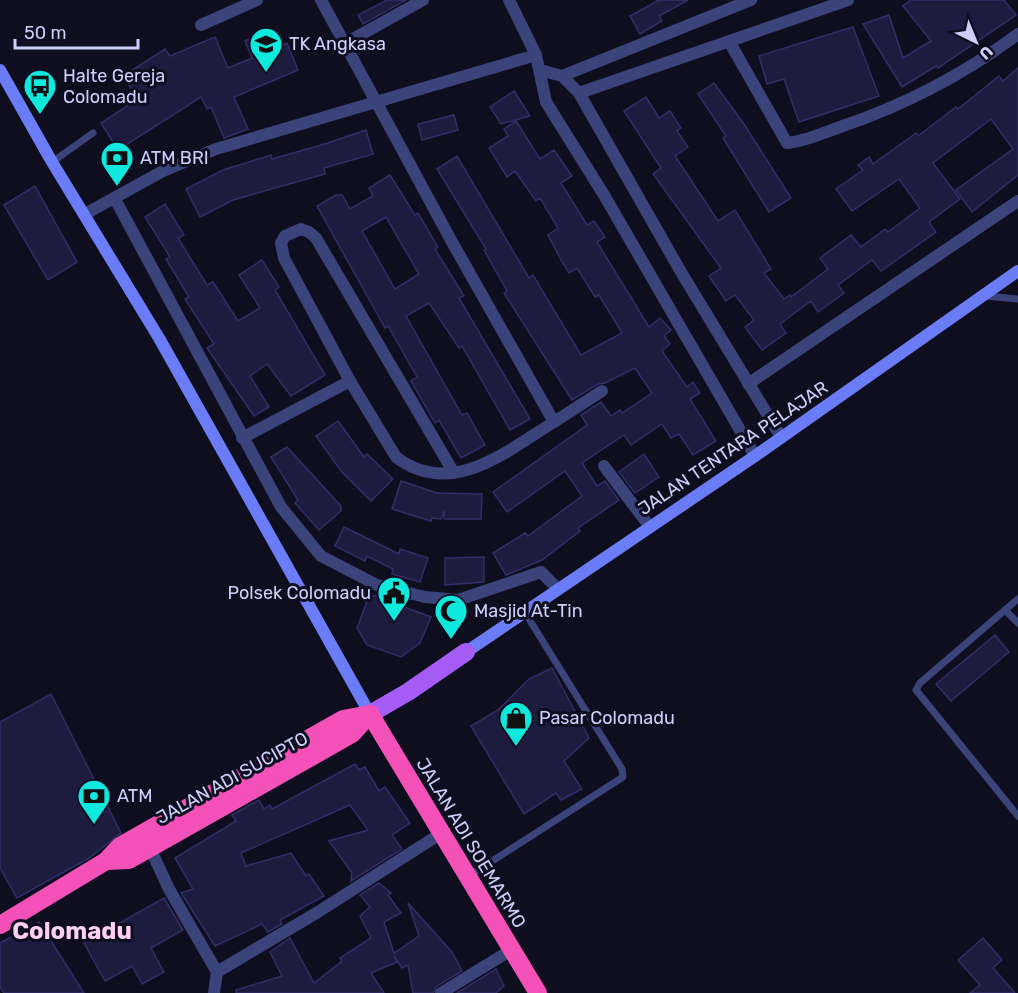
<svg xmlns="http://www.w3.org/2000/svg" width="1018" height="993" font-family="Rubik,sans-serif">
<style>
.building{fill:#1d1b3e;stroke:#312e69;stroke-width:1.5;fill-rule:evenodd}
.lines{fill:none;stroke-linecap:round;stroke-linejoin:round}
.lane{stroke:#3b437b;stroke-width:7}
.street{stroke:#3b437b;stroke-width:12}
.secondary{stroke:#6b7df6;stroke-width:12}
.primary{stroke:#a55cf5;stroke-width:18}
.highway{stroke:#f451b8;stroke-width:18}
.labels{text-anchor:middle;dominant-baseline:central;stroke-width:6;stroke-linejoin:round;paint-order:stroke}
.poi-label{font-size:18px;fill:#ced0fc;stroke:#0e0e1f;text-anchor:start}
.street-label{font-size:18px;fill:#ced0fc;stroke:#0e0e1f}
.district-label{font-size:24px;font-weight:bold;fill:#fcd0f3;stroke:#0e0e1f}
</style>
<rect width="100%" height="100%" fill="#0e0e1f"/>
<g class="building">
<polygon points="387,0 406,0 363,24 358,15"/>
<polygon points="659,0 688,0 659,16 662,21 640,34 630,16"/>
<polygon points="911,0 1004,0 1016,15 938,68 936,66 902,87 863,24 889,15 903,58 931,41 903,6"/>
<polygon points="853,27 879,96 799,122 784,79 767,84 759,56"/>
<polygon points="271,30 278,47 287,43 298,70 234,97 248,129 224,138 211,107 207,109 201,97 118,150 101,123 138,99 123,76 165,49 170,56 215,37 228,68 252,58 245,41"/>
<polygon points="1018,68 1018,175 972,212 956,190 1013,149 991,119 933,163 960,199 929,222 936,232 881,271 872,260 838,285 844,293 818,312 811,301 780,324 786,333 762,350 745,327 754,320 735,295 726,301 709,276 721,268 653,174 661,168 624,111 646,97 659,118 670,111 681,128 677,131 688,147 675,156 718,221 735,210 771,269 764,273 784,299 790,295 791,297 828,269 820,258 851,235 861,247 885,229 888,232 920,208 899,179 852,211 836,189 863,170 858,165 869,157 873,164 916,133 918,136 956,107 958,109 999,76 1003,81"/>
<polygon points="714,83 744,124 791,198 769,212 723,138 726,136 698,94"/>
<polygon points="514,91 530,116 501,124 490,107"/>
<polygon points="454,115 458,130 422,140 418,124"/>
<polygon points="516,121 540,159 554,150 572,176 561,183 587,225 594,221 605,237 597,242 649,327 660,318 671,330 664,336 670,344 662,351 687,387 693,382 700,393 690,399 716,441 693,455 679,434 671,438 662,424 631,445 624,435 582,463 597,486 605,481 619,500 578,528 580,531 542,560 506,575 493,553 525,533 528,536 582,496 565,471 507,512 493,492 587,425 581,415 601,402 611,416 620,410 622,413 652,393 635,368 605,383 598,384 572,400 504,293 507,291 484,250 486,249 437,169 457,156 529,278 533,275 581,355 620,334 622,333 599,295 595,297 577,268 569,273 561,260 548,235 558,228 540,198 536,201 515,171 507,177 489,148 508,136 504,129"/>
<polygon points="366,130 373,154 324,168 325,174 233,200 200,217 186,189 223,170 271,155 272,159 328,143"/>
<path d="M390 175 415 215 418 213 438 247 435 249 464 296 459 298 530 419 510 430 462 346 459 348 429 303 406 316 462 415 467 413 485 445 461 458 439 420 435 423 411 381 417 377 388 326 385 328 317 206 336 195H342L350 209 373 196 369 188ZM386 217 419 274 395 289 362 231Z"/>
<polygon points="35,186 77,262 48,280 4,205"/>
<polygon points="165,204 184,235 178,238 207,285 213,282 238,321 260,308 239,275 262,260 279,287 275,290 325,375 291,396 267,364 250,376 269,407 254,416 207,348 214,344 185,299 189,297 166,259 170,257 145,217"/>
<polygon points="338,421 364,457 367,454 393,479 371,501 341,471 316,436"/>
<polygon points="287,447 341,506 341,511 319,530 295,503 298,500 271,457"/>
<polygon points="644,454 659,477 635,493 619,472"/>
<polygon points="401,481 437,493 482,494 481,519 444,519 444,511 441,519 432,518 431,521 392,509"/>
<polygon points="344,527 399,554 400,549 428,558 420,582 392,574 393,569 367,556 365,561 335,546"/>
<polygon points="484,557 484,582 445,585 445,558"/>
<polygon points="370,594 431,617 420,643 401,657 367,645 357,628"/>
<polygon points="995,635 1009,652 951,701 936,684"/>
<polygon points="552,668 589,738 564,761 582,789 561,800 556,793 524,814 471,726 498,710 529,679"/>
<polygon points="51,694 121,833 89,858 17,898 0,868 0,722"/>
<polygon points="355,764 359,770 365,767 379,791 385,787 410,823 392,835 402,849 351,881 352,873 329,841 368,830 350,805 241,853 246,866 291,853 306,876 309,874 324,896 280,920 282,924 268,932 262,924 215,946 181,893 193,889 175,858 236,821 232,815 259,800 264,809 270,805 272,809"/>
<polygon points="379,883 391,893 388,895 401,913 384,922 394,953 419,936 408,903 452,952 462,971 437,986 433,993 413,993 408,965 402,968 394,956 397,962 371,973 384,993 236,993 236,990 282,976 270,952 290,938 314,983 342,961 340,958 371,938 360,916 370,907 360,895"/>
<polygon points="164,898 183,930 151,948 164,972 142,984 132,966 105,981 84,943"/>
<polygon points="39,922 84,993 4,993 0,987 0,943"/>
<polygon points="983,938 1002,960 993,968 1015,993 970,993 980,985 958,960"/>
<polygon points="496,969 504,986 496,993 457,993"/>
</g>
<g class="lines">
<g class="lane">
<polyline points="52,162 93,133"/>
<polyline points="985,296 1018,299"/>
<polyline points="1018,599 920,683 916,690 1018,816"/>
<polyline points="1005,610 1018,623"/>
<polyline points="469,876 623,777 622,769 524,611"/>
</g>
<g class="street">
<path d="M321 0 452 242 554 422C507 451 451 499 396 457L350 381 284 258 281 243 285 236 301 229 309 232 316 238 454 473"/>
<polyline points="509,0 536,55 546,102 604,195 755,456"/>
<polyline points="201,25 257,0"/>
<path d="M730 43 787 143C805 141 823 133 840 127 905 105 963 75 1018 34"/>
<polyline points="344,44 423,0"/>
<polyline points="540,70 562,76 579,93 681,272 781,437"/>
<polyline points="562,76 751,0"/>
<polyline points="579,93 848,0"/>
<polyline points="115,199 281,507 321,556 377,585 425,597 458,600 541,572 558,589"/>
<polyline points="85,214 163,171 216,149 536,55"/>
<polyline points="748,384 1018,201"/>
<polyline points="554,422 602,391"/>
<polyline points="242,438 350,381"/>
<polyline points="604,466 650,527"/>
<polyline points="150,848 169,889 217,972 214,993"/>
<polyline points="217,972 318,912 440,834"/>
<polyline points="441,993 511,950"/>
</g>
<g class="secondary">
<polyline points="0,70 52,162 159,338 370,714"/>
<polyline points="466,652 755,456 1018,271"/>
</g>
<polyline class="primary" points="370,714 408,692 466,652"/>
<g class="highway">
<polyline points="370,714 538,993"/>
<polyline points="106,861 129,860 352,734 370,714"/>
<polyline points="0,925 106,861 120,846 343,719 370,714"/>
</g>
</g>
<defs>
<symbol id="school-pin" viewBox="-11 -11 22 30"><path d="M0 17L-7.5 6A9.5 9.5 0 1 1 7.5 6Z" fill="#0ee8dd" stroke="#0e0e1f"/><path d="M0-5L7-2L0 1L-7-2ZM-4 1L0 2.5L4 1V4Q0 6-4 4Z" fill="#111"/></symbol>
<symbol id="bus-pin" viewBox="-11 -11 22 30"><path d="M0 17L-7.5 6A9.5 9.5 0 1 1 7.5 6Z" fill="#0ee8dd" stroke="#0e0e1f"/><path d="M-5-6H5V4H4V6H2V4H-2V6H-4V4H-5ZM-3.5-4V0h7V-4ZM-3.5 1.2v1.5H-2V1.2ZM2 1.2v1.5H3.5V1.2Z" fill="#111"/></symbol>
<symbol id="bank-pin" viewBox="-11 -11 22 30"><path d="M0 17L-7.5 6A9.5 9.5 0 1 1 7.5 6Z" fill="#0ee8dd" stroke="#0e0e1f"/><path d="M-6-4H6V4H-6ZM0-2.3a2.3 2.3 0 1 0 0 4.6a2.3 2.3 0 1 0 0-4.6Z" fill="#111"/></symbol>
<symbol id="civic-pin" viewBox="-11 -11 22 30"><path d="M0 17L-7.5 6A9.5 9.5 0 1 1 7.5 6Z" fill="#0ee8dd" stroke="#0e0e1f"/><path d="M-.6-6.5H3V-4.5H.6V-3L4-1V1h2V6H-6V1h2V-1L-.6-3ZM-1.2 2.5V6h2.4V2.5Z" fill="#111"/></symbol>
<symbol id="mosque-pin" viewBox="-11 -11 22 30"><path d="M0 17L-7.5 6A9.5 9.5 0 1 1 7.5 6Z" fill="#0ee8dd" stroke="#0e0e1f"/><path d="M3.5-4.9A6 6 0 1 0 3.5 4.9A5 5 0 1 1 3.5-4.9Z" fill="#111"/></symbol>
<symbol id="shop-pin" viewBox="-11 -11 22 30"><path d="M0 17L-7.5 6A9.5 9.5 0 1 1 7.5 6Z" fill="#0ee8dd" stroke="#0e0e1f"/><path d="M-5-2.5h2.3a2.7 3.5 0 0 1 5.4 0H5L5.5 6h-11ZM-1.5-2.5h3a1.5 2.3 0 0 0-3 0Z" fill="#111"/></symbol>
</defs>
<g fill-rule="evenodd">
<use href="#school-pin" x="247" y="25" width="38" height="52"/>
<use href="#bus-pin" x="21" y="67" width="38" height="52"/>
<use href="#bank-pin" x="98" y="139" width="38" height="52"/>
<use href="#civic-pin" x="375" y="574" width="38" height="52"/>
<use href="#mosque-pin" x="432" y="592" width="38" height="52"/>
<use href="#shop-pin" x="497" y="699" width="38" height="52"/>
<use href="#bank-pin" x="75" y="777" width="38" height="52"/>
</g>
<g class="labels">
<g class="poi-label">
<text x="289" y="44">TK Angkasa</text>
<text x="63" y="76">Halte Gereja<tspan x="63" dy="21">Colomadu</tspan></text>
<text x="140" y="158">ATM BRI</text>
<text x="371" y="593" text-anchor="end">Polsek Colomadu</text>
<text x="474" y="611">Masjid At-Tin</text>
<text x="539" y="718">Pasar Colomadu</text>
<text x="117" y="796">ATM</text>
</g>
<g class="street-label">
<text transform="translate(733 448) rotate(-34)">JALAN TENTARA PELAJAR</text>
<text transform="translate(232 778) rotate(-29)">JALAN ADI SUCIPTO</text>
<text transform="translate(471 843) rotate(59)">JALAN ADI SOEMARMO</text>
</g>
<g class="district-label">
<text x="72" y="931">Colomadu</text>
</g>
</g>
<g transform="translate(976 42) rotate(137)" stroke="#0e0e1f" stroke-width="4.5" paint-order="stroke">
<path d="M0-4.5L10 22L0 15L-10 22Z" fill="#ced0fc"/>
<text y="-9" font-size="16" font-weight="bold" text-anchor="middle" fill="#ced0fc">U</text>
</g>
<path d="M15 39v9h123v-9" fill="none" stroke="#ced0fc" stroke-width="3"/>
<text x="24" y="39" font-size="18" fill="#ced0fc" stroke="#0e0e1f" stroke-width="4.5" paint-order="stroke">50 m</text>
</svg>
